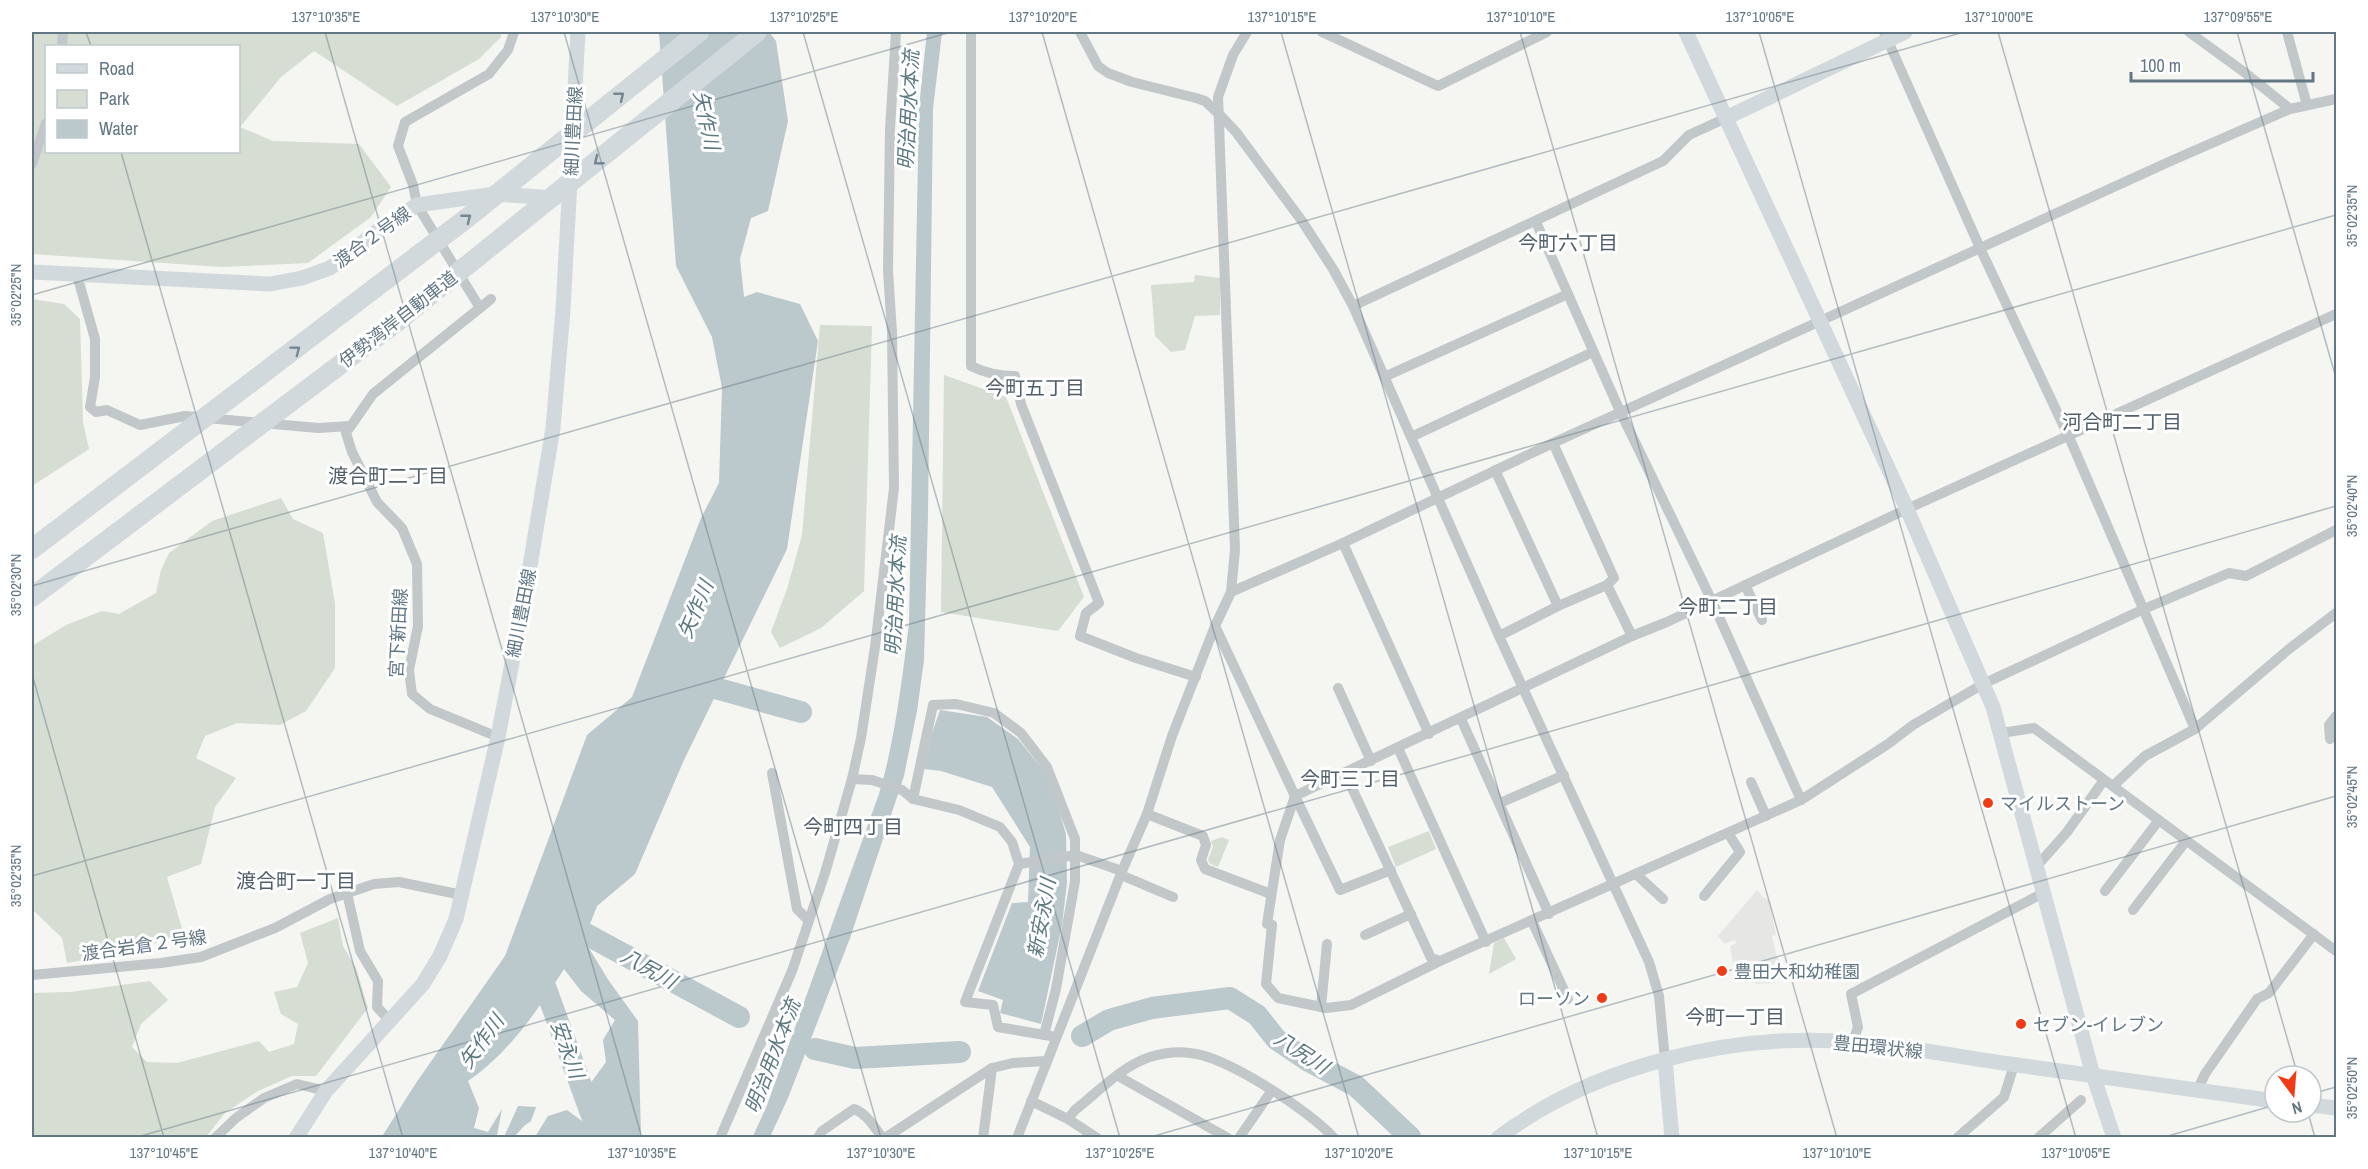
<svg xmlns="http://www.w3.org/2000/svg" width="2368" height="1169" font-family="'Archivo Narrow','Noto Sans JP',sans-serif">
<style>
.built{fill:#e6e6e4}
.green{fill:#d6ddd2;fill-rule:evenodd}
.water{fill:#bbc8cc}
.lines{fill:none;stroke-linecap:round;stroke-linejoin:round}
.river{stroke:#bbc8cc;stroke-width:22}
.street{stroke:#c2c7c9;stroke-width:10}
.secondary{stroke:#d2d9dc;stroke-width:15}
.highway{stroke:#d2d9dc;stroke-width:20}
.oneway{stroke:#738691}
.ticks{fill:none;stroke:#627784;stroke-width:1.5;stroke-opacity:0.45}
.poi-dot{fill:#f03b16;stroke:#fff;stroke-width:2}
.labels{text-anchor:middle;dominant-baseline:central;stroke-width:6;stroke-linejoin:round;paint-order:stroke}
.street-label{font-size:18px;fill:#627784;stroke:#fff}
.poi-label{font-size:18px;fill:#627784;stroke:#fff;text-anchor:start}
.water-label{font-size:20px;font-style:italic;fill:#5d7a82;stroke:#fff}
.neighbourhood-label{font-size:20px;fill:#505f69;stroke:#fff}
.neatline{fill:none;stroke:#627784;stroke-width:2}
.ticks-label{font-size:15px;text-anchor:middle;fill:#627784}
</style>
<rect width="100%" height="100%" fill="#f5f5f1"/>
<polygon class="built" points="1757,890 1764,898 1769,899 1776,935 1772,936 1778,961 1774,963 1776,966 1774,983 1756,984 1754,980 1736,980 1730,946 1737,943 1734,940 1724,944 1718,936"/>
<g class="green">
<path d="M32 32H501V37L479 59 397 106 314 51 281 77 240 127 273 141 359 144 391 187 371 217 308 263 222 267 32 254ZM46 46H238V152H46Z"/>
<polygon points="1195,275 1220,278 1220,315 1195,316 1185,350 1171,352 1155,336 1151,285 1194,282"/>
<polygon points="32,299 64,304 80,319 83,422 89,449 32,486"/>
<polygon points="820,325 872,326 864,591 821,628 780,648 771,632 787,589 802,535"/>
<polygon points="944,375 1006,397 1084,597 1058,631 941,612"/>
<polygon points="281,498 293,519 323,533 335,604 335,668 306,711 280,725 237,723 205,736 196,758 236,778 215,807 201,864 167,877 183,932 144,948 67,963 62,938 34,911 32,912 32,646 66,625 102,611 119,614 156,593 161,570 169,553 212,521"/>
<polygon points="1429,831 1436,849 1396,867 1388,847"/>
<polygon points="1222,837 1229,840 1218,867 1210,864 1208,860 1213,846 1211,841"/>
<polygon points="338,918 343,946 356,968 368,1008 316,1076 292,1076 258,1091 225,1113 206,1137 32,1137 32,993 71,992 150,981 168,1000 141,1024 132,1047 147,1062 177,1063 259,1041 269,1052 294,1044 298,1024 281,1014 274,992 297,987 308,963 300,933"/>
<polygon points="1504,938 1516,959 1489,974 1494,943"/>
</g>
<g class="water">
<path d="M659 32H769L776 41 788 121 768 211 751 218 740 259 744 297 757 292 800 304 818 341 787 549 684 760 635 874 597 906 584 940 609 981 638 1021 641 1137H535L548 1116 567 1110 582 1121 587 1088 606 1062 603 1040 615 1020 581 991 564 969C537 1011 510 1052 468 1081L479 1108 474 1128 488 1132 502 1109 497 1135 503 1137 381 1138 416 1083 505 956 587 735 632 697 701 518 719 483 722 388 712 337 676 266Z"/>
<path d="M927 32H942L933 109 928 514 924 660 917 711 904 776 850 938 788 1098 770 1137 752 1138 766 1108 879 794C895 740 902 680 909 624L919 107Z"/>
<polygon points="940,710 987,717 1018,739 1049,777 1066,834 1067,883 1062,925 1041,1024 1000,1013 1003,1000 978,991 1012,903 1028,902 1030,847 992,787 941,771 924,769 932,733"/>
<polygon points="518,1106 536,1107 531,1121 524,1126 514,1137 504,1137"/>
</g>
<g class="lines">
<g class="river">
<polyline points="690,681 801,712"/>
<polyline points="560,920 739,1017"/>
<polyline points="538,967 600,1138"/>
<polyline points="1082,1036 1109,1020 1152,1008 1230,998 1257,1015 1276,1039 1307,1060 1356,1086 1410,1137"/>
<polyline points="815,1049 855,1058 960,1052"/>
</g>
<g class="street">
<path d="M971 32V366C985 373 999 376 1015 376L1021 404 1099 603 1086 613 1080 636 1136 658 1196 677"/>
<polyline points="1080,32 1098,66 1108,73 1132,82 1196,98 1205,101 1219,114 1236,132 1302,221 1333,269 1353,306 1499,636 1649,962 1659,996 1665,1060"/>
<polyline points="1322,32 1438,86 1547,32"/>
<polyline points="1884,32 1980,248 2073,446 2195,729"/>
<polyline points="2189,32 2244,72 2290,109"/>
<polyline points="2287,32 2307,105"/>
<polyline points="62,46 63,32"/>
<polyline points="32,164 46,123"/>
<polyline points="1536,222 1619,409 1712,601 1801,800"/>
<polyline points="77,275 95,339 95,377 90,407 96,412 107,410 140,425 185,416 318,428 350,426"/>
<polyline points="491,299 373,394 346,433 352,452 377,502 402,528 417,564 418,626 409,670 412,694 430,709 498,737"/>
<polyline points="1353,306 1663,161 1689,135 1726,118"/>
<polyline points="480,308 417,205 413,185 398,146 405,122 489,74 508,50 514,32"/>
<polyline points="1384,377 1568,294"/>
<polyline points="1411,437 1593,352"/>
<polyline points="1495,470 1558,606"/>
<polyline points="1343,543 1429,734"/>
<polyline points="1607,585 1632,636"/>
<polyline points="1745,585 1762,620"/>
<polyline points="1231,592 1343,543 1553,443 2173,160 2290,109 2336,99"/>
<polyline points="1215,626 1295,796 1632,636 1667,622 1907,509 2336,314"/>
<polyline points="1499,636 1558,606 1607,585 1614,578 1553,443"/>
<polyline points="1338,688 1371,761"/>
<polyline points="1461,719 1549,914"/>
<polyline points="2001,733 2034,728 2336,951"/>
<polyline points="2330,739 2329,725 2336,716"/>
<polyline points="1398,748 1486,942"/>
<polyline points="772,773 797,909 808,920"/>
<polyline points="1345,773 1431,958 1440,961 1801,800 1888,744 1913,725 1983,684 2144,609 2229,573 2246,576 2336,530"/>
<polyline points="852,779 872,780 902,790 913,799 959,810 1000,827 1012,842 1019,864 965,1002 993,1005 998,1027 1051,1036"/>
<polyline points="1751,782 1766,816"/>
<polyline points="2113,786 2145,756 2195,729 2289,649 2336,613"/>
<polyline points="1295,796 1280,840 1267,924 1272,925 1266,984 1278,998 1326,1008 1351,1005 1440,961"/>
<polyline points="1295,796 1340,890 1391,870"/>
<polyline points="913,799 933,705 956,704 994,713 1021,733 1047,767 1075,839 1075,881 1056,989 1044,1035"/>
<polyline points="1500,803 1564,775"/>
<polyline points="1147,814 1203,836 1206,845 1201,860 1205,869 1271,894"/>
<polyline points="1019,864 1076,855 1122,871"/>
<polyline points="2037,866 2067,832 2104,780"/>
<polyline points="1636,874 1663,899"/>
<polyline points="1121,875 1173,897"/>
<polyline points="2105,891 2159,820"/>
<polyline points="347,893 360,951 378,981 377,1007 390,1021"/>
<polyline points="1704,896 1740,852 1728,833"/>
<polyline points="2133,910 2186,841"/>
<polyline points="1532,921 1568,999"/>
<polyline points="1365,935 1411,914"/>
<polyline points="32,975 161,963 201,957 275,928 330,899 374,884 399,882 462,895"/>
<polyline points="1321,1007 1327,944"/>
<polyline points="1853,1041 1858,1027 1851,994 2045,892"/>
<polyline points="1118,1076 1228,1138"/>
<polyline points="2197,1091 2205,1074 2257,999 2269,993 2314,934"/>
<polyline points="1031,1101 1068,1119 1097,1138"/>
<path d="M1068 1119 1075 1110C1098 1092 1122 1066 1150 1057 1163 1053 1176 1051 1190 1053 1226 1056 1310 1111 1334 1138"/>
<polyline points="215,1138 236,1118 264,1098 297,1084 326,1091"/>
<polyline points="720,1138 792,971 825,873 852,779 861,738 875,647 894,488 892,332 888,271 890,129 896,32"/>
<path d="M818 1138 822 1131 854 1109C868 1114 874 1128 883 1138"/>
<polyline points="885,1138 992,1068 1013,1063 1046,1061"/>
<polyline points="983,1138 992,1068"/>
<polyline points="1017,1138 1122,871 1147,814 1172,736 1215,626 1231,592 1235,550 1218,97 1233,55 1247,32"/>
<polyline points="1239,1138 1272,1090"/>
<polyline points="1957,1138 2004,1097 2014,1065"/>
<polyline points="2038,1138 2081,1100"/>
</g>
<g class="secondary">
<polyline points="1686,32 1907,509 1993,707 2093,1075 2114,1138"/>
<polyline points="1726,118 1905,32"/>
<polyline points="32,272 270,284 302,278 330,268 380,229 417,205 495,194 555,198"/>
<polyline points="1665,1060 1672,1138"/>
<polyline points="2311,1105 2336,1108"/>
<polyline points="296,1138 326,1091 423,984 440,956 456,919 498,737 527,584 553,428 563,310 578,32"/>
<path d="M1498 1138C1594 1065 1734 1032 1854 1042 1906 1046 1959 1057 2010 1064 2099 1076 2187 1089 2275 1101"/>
</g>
<g class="highway">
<polyline points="32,549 467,218 699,32"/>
<polyline points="32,597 398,321 757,32"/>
</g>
</g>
<defs><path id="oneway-chevron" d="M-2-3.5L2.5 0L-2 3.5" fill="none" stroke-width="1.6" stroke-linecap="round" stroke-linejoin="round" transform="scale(1.5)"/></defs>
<g class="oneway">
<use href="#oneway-chevron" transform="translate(620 96) rotate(-39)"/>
<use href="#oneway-chevron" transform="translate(598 161) rotate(141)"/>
<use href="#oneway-chevron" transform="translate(467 218) rotate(-38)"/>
<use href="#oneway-chevron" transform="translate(296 350) rotate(-37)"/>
</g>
<path class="ticks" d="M86 32 91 46M325 32 642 1138M564 32 881 1138M803 32 1120 1138M1042 32 1359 1138M1281 32 1598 1138M1520 32 1837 1138M1759 32 2076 1138M1998 32 2298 1076M2237 32 2336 378M121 152 403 1138M32 295 951 32M32 586 1964 32M32 674 164 1138M32 876 2336 215M2311 1094 2336 1087M2308 1112 2315 1138M134 1138 2336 506M1147 1138 2336 796M2161 1138 2275 1105"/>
<g class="poi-dot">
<circle cx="1988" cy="803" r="6"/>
<circle cx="1722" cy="971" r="6"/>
<circle cx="1602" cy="998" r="6"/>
<circle cx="2021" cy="1024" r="6"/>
</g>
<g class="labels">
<g class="street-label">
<text transform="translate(573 131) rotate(-87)">細川豊田線</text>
<text transform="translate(372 237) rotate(-36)">渡合２号線</text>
<text transform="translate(398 319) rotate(-38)">伊勢湾岸自動車道</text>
<text transform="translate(521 613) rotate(-79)">細川豊田線</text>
<text transform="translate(398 633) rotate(-87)">宮下新田線</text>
<text transform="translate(144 945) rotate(-8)">渡合岩倉２号線</text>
<text transform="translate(1878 1047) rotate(6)">豊田環状線</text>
</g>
<g class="poi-label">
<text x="2000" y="803">マイルストーン</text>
<text x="1734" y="971">豊田大和幼稚園</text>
<text x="1590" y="998" text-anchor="end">ローソン</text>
<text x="2033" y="1024">セブン-イレブン</text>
</g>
<g class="water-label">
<text transform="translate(908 110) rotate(-87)">明治用水本流</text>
<text transform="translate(707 120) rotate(78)">矢作川</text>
<text transform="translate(895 596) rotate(-87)">明治用水本流</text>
<text transform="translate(695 609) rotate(-67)">矢作川</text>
<text transform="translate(1041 918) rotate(-80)">新安永川</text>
<text transform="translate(649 968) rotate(29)">八尻川</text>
<text transform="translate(481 1041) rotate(-54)">矢作川</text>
<text transform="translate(568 1049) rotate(70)">安永川</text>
<text transform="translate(1302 1052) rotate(33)">八尻川</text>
<text transform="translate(772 1056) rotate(-69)">明治用水本流</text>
</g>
<g class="neighbourhood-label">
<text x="1568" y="242">今町六丁目</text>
<text x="1035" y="387">今町五丁目</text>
<text x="2122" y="421">河合町二丁目</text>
<text x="388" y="475">渡合町二丁目</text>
<text x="1728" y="606">今町二丁目</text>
<text x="1350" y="778">今町三丁目</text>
<text x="853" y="826">今町四丁目</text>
<text x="296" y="880">渡合町一丁目</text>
<text x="1735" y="1016">今町一丁目</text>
</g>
</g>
<rect width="2368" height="1169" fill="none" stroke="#ffffff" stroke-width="66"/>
<rect x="45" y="45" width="195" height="108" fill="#ffffff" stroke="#c0c9ce" stroke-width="1.5"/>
<rect x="57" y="64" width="30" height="9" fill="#d2d9dc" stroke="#c0c9ce" stroke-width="1.5"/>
<text x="99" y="75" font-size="18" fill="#627784">Road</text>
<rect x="57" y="90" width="30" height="18" fill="#d6ddd2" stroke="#c0c9ce" stroke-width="1.5"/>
<text x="99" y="105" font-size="18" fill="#627784">Park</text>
<rect x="57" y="120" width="30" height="18" fill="#bbc8cc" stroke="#c0c9ce" stroke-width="1.5"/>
<text x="99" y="135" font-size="18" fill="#627784">Water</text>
<g transform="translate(2293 1094) rotate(164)"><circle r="28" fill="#ffffff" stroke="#c0c9ce" stroke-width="1.5"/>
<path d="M0-4.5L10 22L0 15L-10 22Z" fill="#f03b16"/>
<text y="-9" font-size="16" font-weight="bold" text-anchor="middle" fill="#627784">N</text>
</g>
<path d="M2131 72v9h182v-9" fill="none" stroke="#627784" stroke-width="3"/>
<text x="2140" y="72" font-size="18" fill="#627784" stroke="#ffffff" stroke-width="4.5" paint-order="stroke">100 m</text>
<rect x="33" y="33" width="2302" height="1103" class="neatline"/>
<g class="ticks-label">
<text x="326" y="22">137°10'35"E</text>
<text x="565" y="22">137°10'30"E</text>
<text x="804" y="22">137°10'25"E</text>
<text x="1043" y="22">137°10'20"E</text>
<text x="1282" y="22">137°10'15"E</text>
<text x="1521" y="22">137°10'10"E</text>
<text x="1760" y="22">137°10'05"E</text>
<text x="1999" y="22">137°10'00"E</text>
<text x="2238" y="22">137°09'55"E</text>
<text transform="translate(2352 216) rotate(-90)" y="5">35°02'35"N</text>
<text transform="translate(16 295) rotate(-90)" y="5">35°02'25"N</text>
<text transform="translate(2352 506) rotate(-90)" y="5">35°02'40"N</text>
<text transform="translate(16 585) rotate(-90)" y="5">35°02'30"N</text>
<text transform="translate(2352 797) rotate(-90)" y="5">35°02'45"N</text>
<text transform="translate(16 876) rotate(-90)" y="5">35°02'35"N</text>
<text transform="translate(2352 1088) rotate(-90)" y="5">35°02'50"N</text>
<text x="164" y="1158">137°10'45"E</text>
<text x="403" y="1158">137°10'40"E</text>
<text x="642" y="1158">137°10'35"E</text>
<text x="881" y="1158">137°10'30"E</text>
<text x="1120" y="1158">137°10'25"E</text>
<text x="1359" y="1158">137°10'20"E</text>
<text x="1598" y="1158">137°10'15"E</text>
<text x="1837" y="1158">137°10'10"E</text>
<text x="2076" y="1158">137°10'05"E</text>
</g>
</svg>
